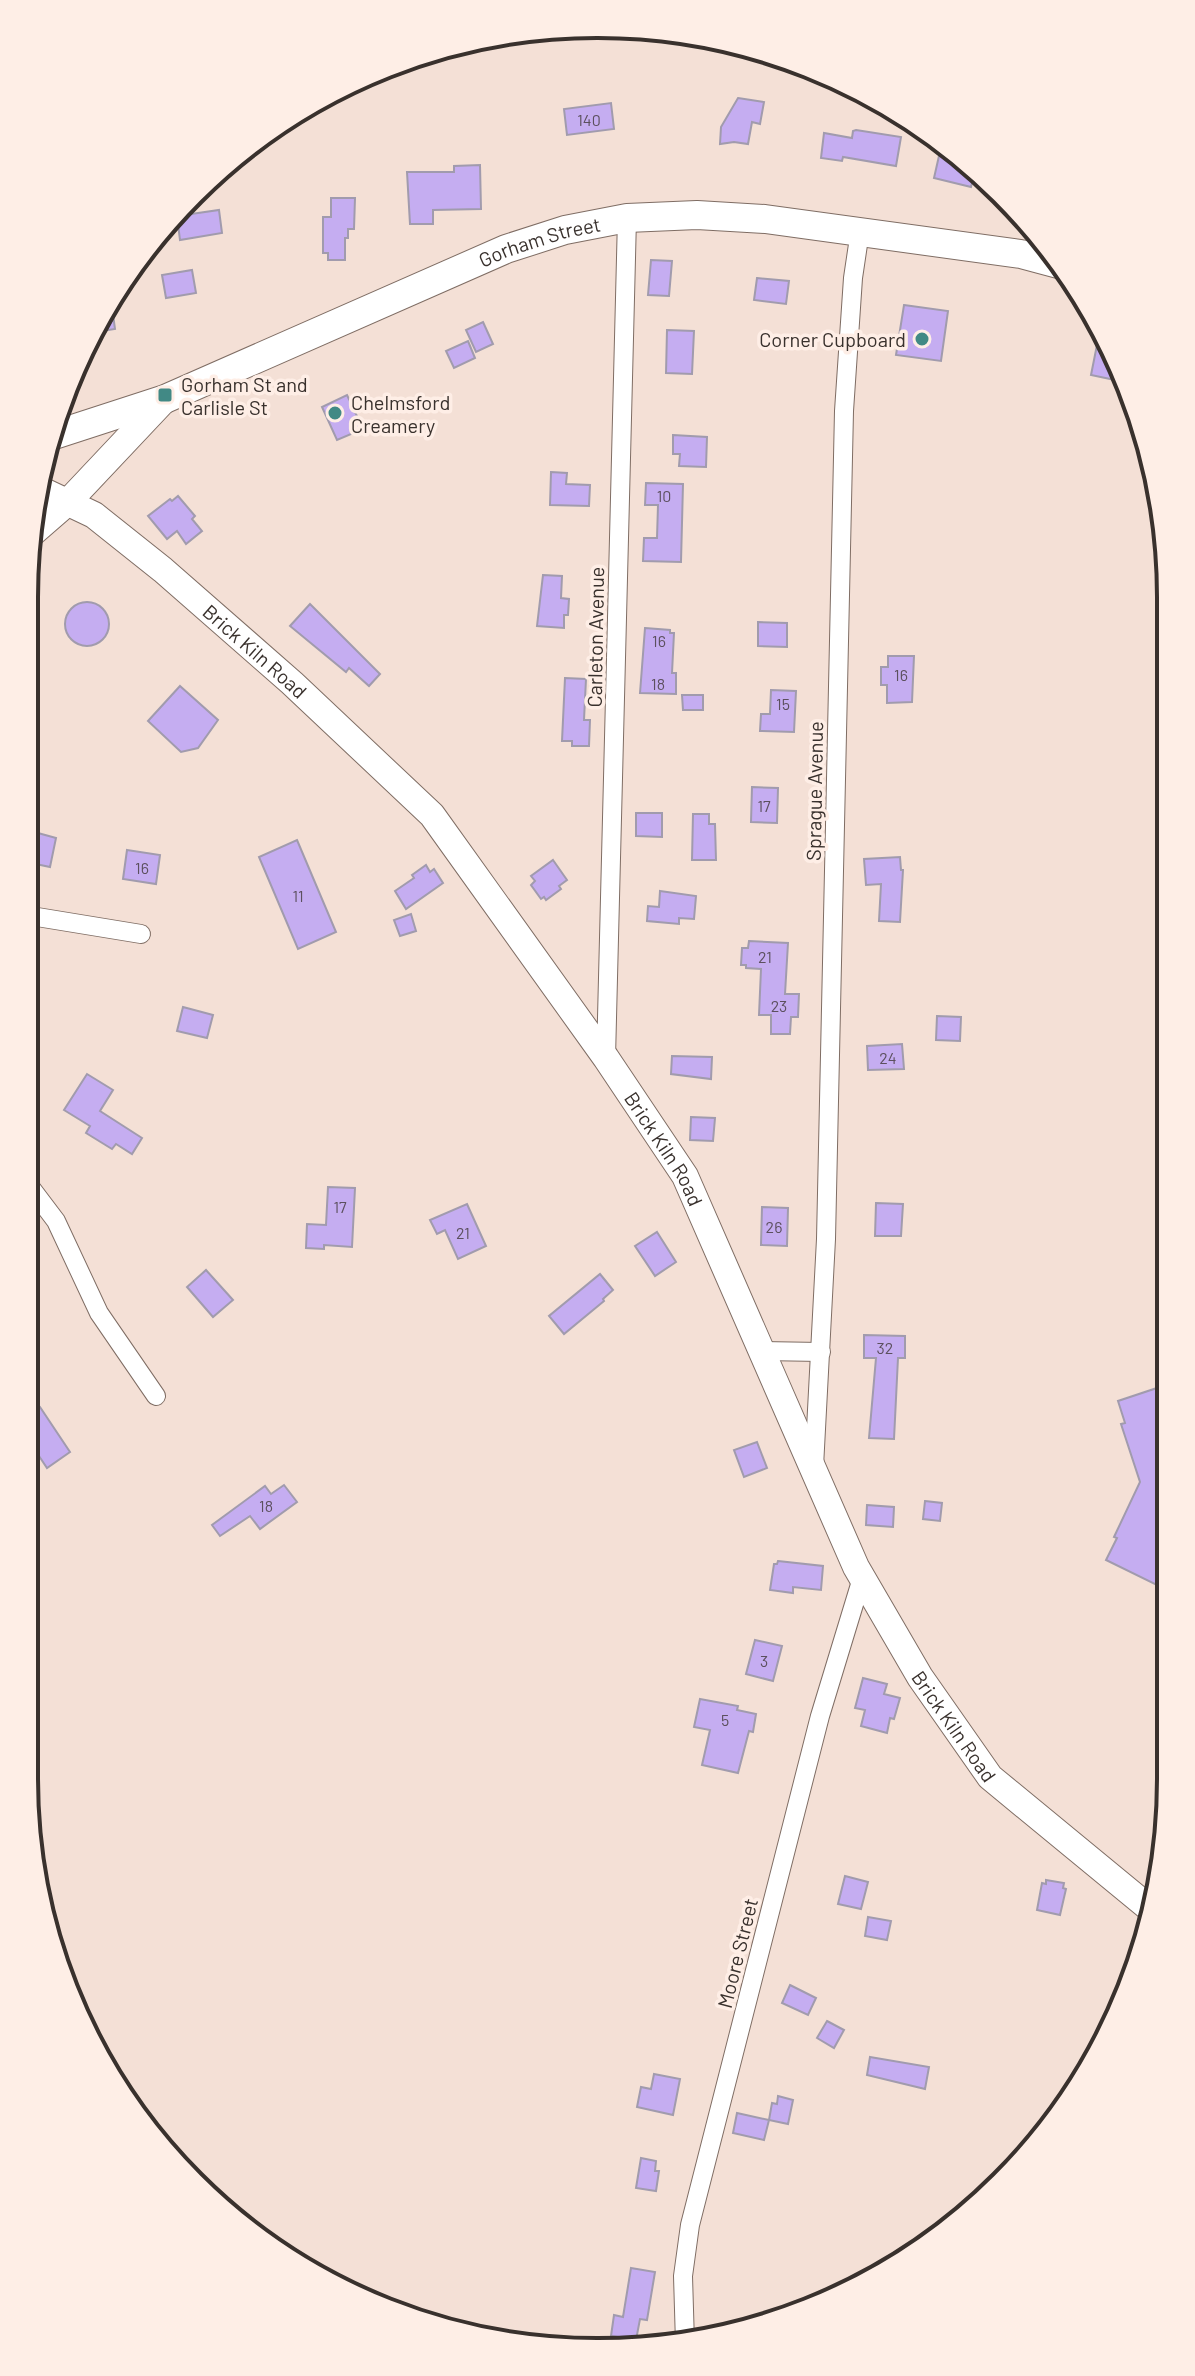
<svg xmlns="http://www.w3.org/2000/svg" width="1195" height="2376" font-family="Barlow,sans-serif">
<style>
.building{fill:#c5adf1;stroke:#a19bad;stroke-width:2}
.lines{fill:none;stroke-linecap:round;stroke-linejoin:round}
.street-casing{stroke:#7f6d64;stroke-width:20}
.secondary-casing{stroke:#7f6d64;stroke-width:28}
.primary-casing{stroke:#7f6d64;stroke-width:30}
.street{stroke:#fff;stroke-width:18}
.secondary{stroke:#fff;stroke-width:26}
.primary{stroke:#fff;stroke-width:28}
.poi-dot{fill:#418985;stroke:#feeee6;stroke-width:3}
.labels{text-anchor:middle;dominant-baseline:central;stroke-width:7;stroke-linejoin:round;paint-order:stroke}
.number-label{font-size:16px;fill:#5c505e}
.street-label{font-size:20px;fill:#39312d;stroke:#feeee6}
.poi-label{font-size:20px;fill:#39312d;stroke:#feeee6;text-anchor:start}
.rim{fill:none;stroke:#39312d;stroke-width:4}
</style>
<rect width="100%" height="100%" fill="#f4e0d6"/>
<g class="building">
<polygon points="738,98 764,102 760,124 752,122 748,144 734,142 720,144 721,127"/>
<polygon points="611,103 614,129 567,135 564,109"/>
<polygon points="856,130 901,137 896,166 843,157 842,161 821,158 824,133 852,138 853,131"/>
<polygon points="941,147 954,150 975,171 971,187 934,178"/>
<polygon points="480,165 481,209 433,210 433,224 410,224 407,172 454,172 454,166"/>
<polygon points="331,198 355,198 354,229 348,229 348,238 345,238 345,260 328,260 328,253 323,253 323,217 331,217"/>
<polygon points="219,210 222,233 180,240 177,216"/>
<polygon points="651,260 672,261 669,296 648,295"/>
<polygon points="192,270 196,293 166,298 162,275"/>
<polygon points="757,278 789,281 786,304 754,300"/>
<polygon points="111,300 115,329 90,333"/>
<polygon points="904,305 948,311 941,361 896,355"/>
<polygon points="483,322 493,344 476,352 466,330"/>
<polygon points="667,330 694,331 692,374 666,373"/>
<polygon points="468,341 475,358 454,368 446,351"/>
<polygon points="1097,345 1110,347 1119,363 1115,380 1091,375"/>
<polygon points="347,395 363,429 337,440 322,407"/>
<polygon points="673,435 707,437 706,467 679,466 680,454 673,454"/>
<polygon points="551,472 567,473 566,484 590,485 589,506 550,505"/>
<polygon points="646,483 683,484 681,562 643,561 644,538 657,538 658,505 645,505"/>
<polygon points="178,496 195,516 192,519 202,531 186,544 177,531 167,539 148,516 170,499 172,501"/>
<polygon points="543,575 562,576 561,598 569,599 568,615 564,615 564,628 537,626"/>
<circle cx="87" cy="624" r="22"/>
<polygon points="310,604 380,674 369,686 349,668 346,672 290,626"/>
<polygon points="758,622 787,623 787,647 758,646"/>
<polygon points="645,628 670,630 670,633 674,633 672,673 676,673 676,694 640,693"/>
<polygon points="888,656 914,656 912,702 887,703 887,685 881,685 881,667 888,667"/>
<polygon points="565,678 586,679 584,720 590,720 589,746 572,746 572,741 562,741"/>
<polygon points="180,686 218,720 198,748 181,752 148,721"/>
<polygon points="771,690 796,691 794,732 760,731 761,714 770,714"/>
<polygon points="682,695 703,695 703,710 683,710"/>
<polygon points="752,787 778,788 777,823 751,822"/>
<polygon points="636,813 662,813 662,837 636,836"/>
<polygon points="693,814 709,814 709,824 715,824 716,860 692,860"/>
<polygon points="38,833 56,838 50,867 31,863"/>
<polygon points="297,840 336,932 298,949 259,857"/>
<polygon points="127,850 160,855 156,884 123,879"/>
<polygon points="900,857 901,870 903,870 900,922 879,921 881,884 866,885 864,859"/>
<polygon points="553,860 567,880 559,886 561,889 546,900 544,897 541,899 531,885 535,881 531,876"/>
<polygon points="426,865 430,872 434,869 443,883 406,909 395,891 414,878 412,875"/>
<polygon points="660,891 696,896 694,919 679,918 679,924 647,921 648,906 659,907"/>
<polygon points="411,914 416,931 400,936 394,920"/>
<polygon points="749,941 788,943 785,994 799,994 798,1017 791,1017 790,1034 771,1034 771,1015 759,1015 761,969 746,968 746,965 741,965 742,948 748,948"/>
<polygon points="183,1007 213,1015 207,1038 177,1031"/>
<polygon points="937,1016 961,1017 960,1041 936,1040"/>
<polygon points="902,1044 904,1069 868,1070 867,1046"/>
<polygon points="672,1056 712,1057 711,1079 671,1074"/>
<polygon points="87,1074 113,1090 100,1111 142,1138 132,1154 116,1144 112,1149 86,1133 90,1126 64,1110"/>
<polygon points="691,1117 715,1118 713,1141 690,1140"/>
<polygon points="328,1187 355,1188 352,1247 324,1245 324,1249 306,1248 307,1224 326,1225"/>
<polygon points="876,1203 903,1204 901,1236 875,1236"/>
<polygon points="467,1204 486,1246 458,1259 445,1230 437,1234 430,1220"/>
<polygon points="762,1207 788,1208 787,1246 761,1245"/>
<polygon points="657,1232 676,1262 655,1276 635,1246"/>
<polygon points="206,1270 233,1300 213,1317 187,1287"/>
<polygon points="600,1274 613,1290 603,1299 604,1301 564,1334 549,1316"/>
<polygon points="864,1335 905,1336 905,1358 898,1358 894,1439 869,1438 876,1358 864,1358"/>
<polygon points="1169,1384 1169,1591 1106,1560 1117,1538 1114,1537 1140,1482 1121,1424 1125,1423 1118,1401"/>
<polygon points="40,1407 70,1452 47,1468 37,1453 24,1461 24,1417"/>
<polygon points="757,1442 767,1468 744,1477 734,1450"/>
<polygon points="284,1485 297,1502 260,1529 250,1516 220,1536 212,1525 265,1486 271,1494"/>
<polygon points="925,1501 942,1503 940,1521 923,1519"/>
<polygon points="867,1505 894,1507 893,1527 866,1525"/>
<polygon points="778,1561 823,1566 821,1590 793,1587 793,1593 770,1590 774,1564 777,1564"/>
<polygon points="755,1640 782,1646 773,1681 746,1674"/>
<polygon points="863,1678 887,1684 884,1694 900,1698 894,1719 890,1718 887,1733 861,1726 865,1710 855,1708"/>
<polygon points="700,1699 738,1706 737,1710 756,1714 753,1732 749,1731 738,1773 702,1765 710,1730 694,1727"/>
<polygon points="845,1876 868,1882 861,1909 838,1904"/>
<polygon points="1046,1880 1064,1883 1063,1888 1066,1889 1060,1915 1037,1910 1042,1883 1046,1884"/>
<polygon points="868,1917 891,1921 887,1940 865,1936"/>
<polygon points="790,1985 816,1998 808,2015 782,2003"/>
<polygon points="827,2021 844,2030 834,2048 817,2038"/>
<polygon points="870,2057 929,2067 925,2089 867,2075"/>
<polygon points="654,2074 680,2079 673,2115 637,2107 641,2087 651,2089"/>
<polygon points="778,2096 793,2100 788,2124 769,2120 772,2103 777,2104"/>
<polygon points="737,2113 769,2120 764,2140 733,2133"/>
<polygon points="641,2158 656,2161 655,2171 659,2171 656,2191 636,2188"/>
<polygon points="631,2268 655,2272 647,2320 640,2319 636,2340 611,2336 614,2315 623,2317"/>
</g>
<g class="lines">
<defs>
<g id="street">
<polyline points="25,915 141,934"/>
<polyline points="606,1058 627,218"/>
<polyline points="25,1180 56,1221 99,1313 156,1396"/>
<polyline points="761,1351 821,1352"/>
<polyline points="814,1467 826,1239 844,411 853,278 860,231"/>
<polyline points="685,2343 683,2276 690,2225 820,1716 862,1578"/>
</g>
<g id="secondary">
<path id="s1" d="M37 488 94 515 163 570 292 683 432 815 606 1058 685 1176 856 1567 920 1677 990 1777 1154 1912"/>
<polyline points="29,536 67,503 165,399"/>
</g>
<g id="primary">
<path id="s2" d="M48 437 165 399 506 249 565 230 627 218 697 215 765 219 1021 254 1062 265"/>
</g>
</defs>
<use href="#street" class="street-casing"/>
<use href="#secondary" class="secondary-casing"/>
<use href="#primary" class="primary-casing"/>
<use href="#street" class="street"/>
<use href="#secondary" class="secondary"/>
<use href="#primary" class="primary"/>
</g>
<g class="poi-dot">
<circle cx="922" cy="339" r="8"/>
<rect x="157" y="387" width="16" height="16" rx="4"/>
<circle cx="335" cy="413" r="8"/>
</g>
<g class="labels">
<g class="number-label">
<text x="589" y="119">140</text>
<text x="664" y="495">10</text>
<text x="659" y="640">16</text>
<text x="901" y="674">16</text>
<text x="658" y="683">18</text>
<text x="783" y="703">15</text>
<text x="764" y="805">17</text>
<text x="142" y="867">16</text>
<text x="298" y="895">11</text>
<text x="765" y="956">21</text>
<text x="779" y="1005">23</text>
<text x="888" y="1057">24</text>
<text x="340" y="1206">17</text>
<text x="774" y="1226">26</text>
<text x="463" y="1232">21</text>
<text x="885" y="1347">32</text>
<text x="266" y="1505">18</text>
<text x="764" y="1660">3</text>
<text x="725" y="1719">5</text>
</g>
<g class="street-label">
<text stroke="none"><textPath href="#s2" startOffset="530">Gorham Street</textPath></text>
<text transform="translate(595 637) rotate(-89)">Carleton Avenue</text>
<text stroke="none"><textPath href="#s1" startOffset="274">Brick Kiln Road</textPath></text>
<text transform="translate(814 791) rotate(-89)">Sprague Avenue</text>
<text stroke="none"><textPath href="#s1" startOffset="922">Brick Kiln Road</textPath></text>
<text stroke="none"><textPath href="#s1" startOffset="1570">Brick Kiln Road</textPath></text>
<text transform="translate(737 1953) rotate(-76)">Moore Street</text>
</g>
<g class="poi-label">
<text x="906" y="339" text-anchor="end">Corner Cupboard</text>
<text x="181" y="384">Gorham St and<tspan x="181" dy="23">Carlisle St</tspan></text>
<text x="351" y="402">Chelmsford<tspan x="351" dy="23">Creamery</tspan></text>
</g>
</g>
<path d="M0 0H1195V2376H0ZM597 38H598A559 559 0 0 1 1157 597V1779A559 559 0 0 1 598 2338H597A559 559 0 0 1 38 1779V597A559 559 0 0 1 597 38Z" fill="#feeee6" fill-rule="evenodd"/>
<path class="rim" d="M597 38H598A559 559 0 0 1 1157 597V1779A559 559 0 0 1 598 2338H597A559 559 0 0 1 38 1779V597A559 559 0 0 1 597 38Z"/>
</svg>
